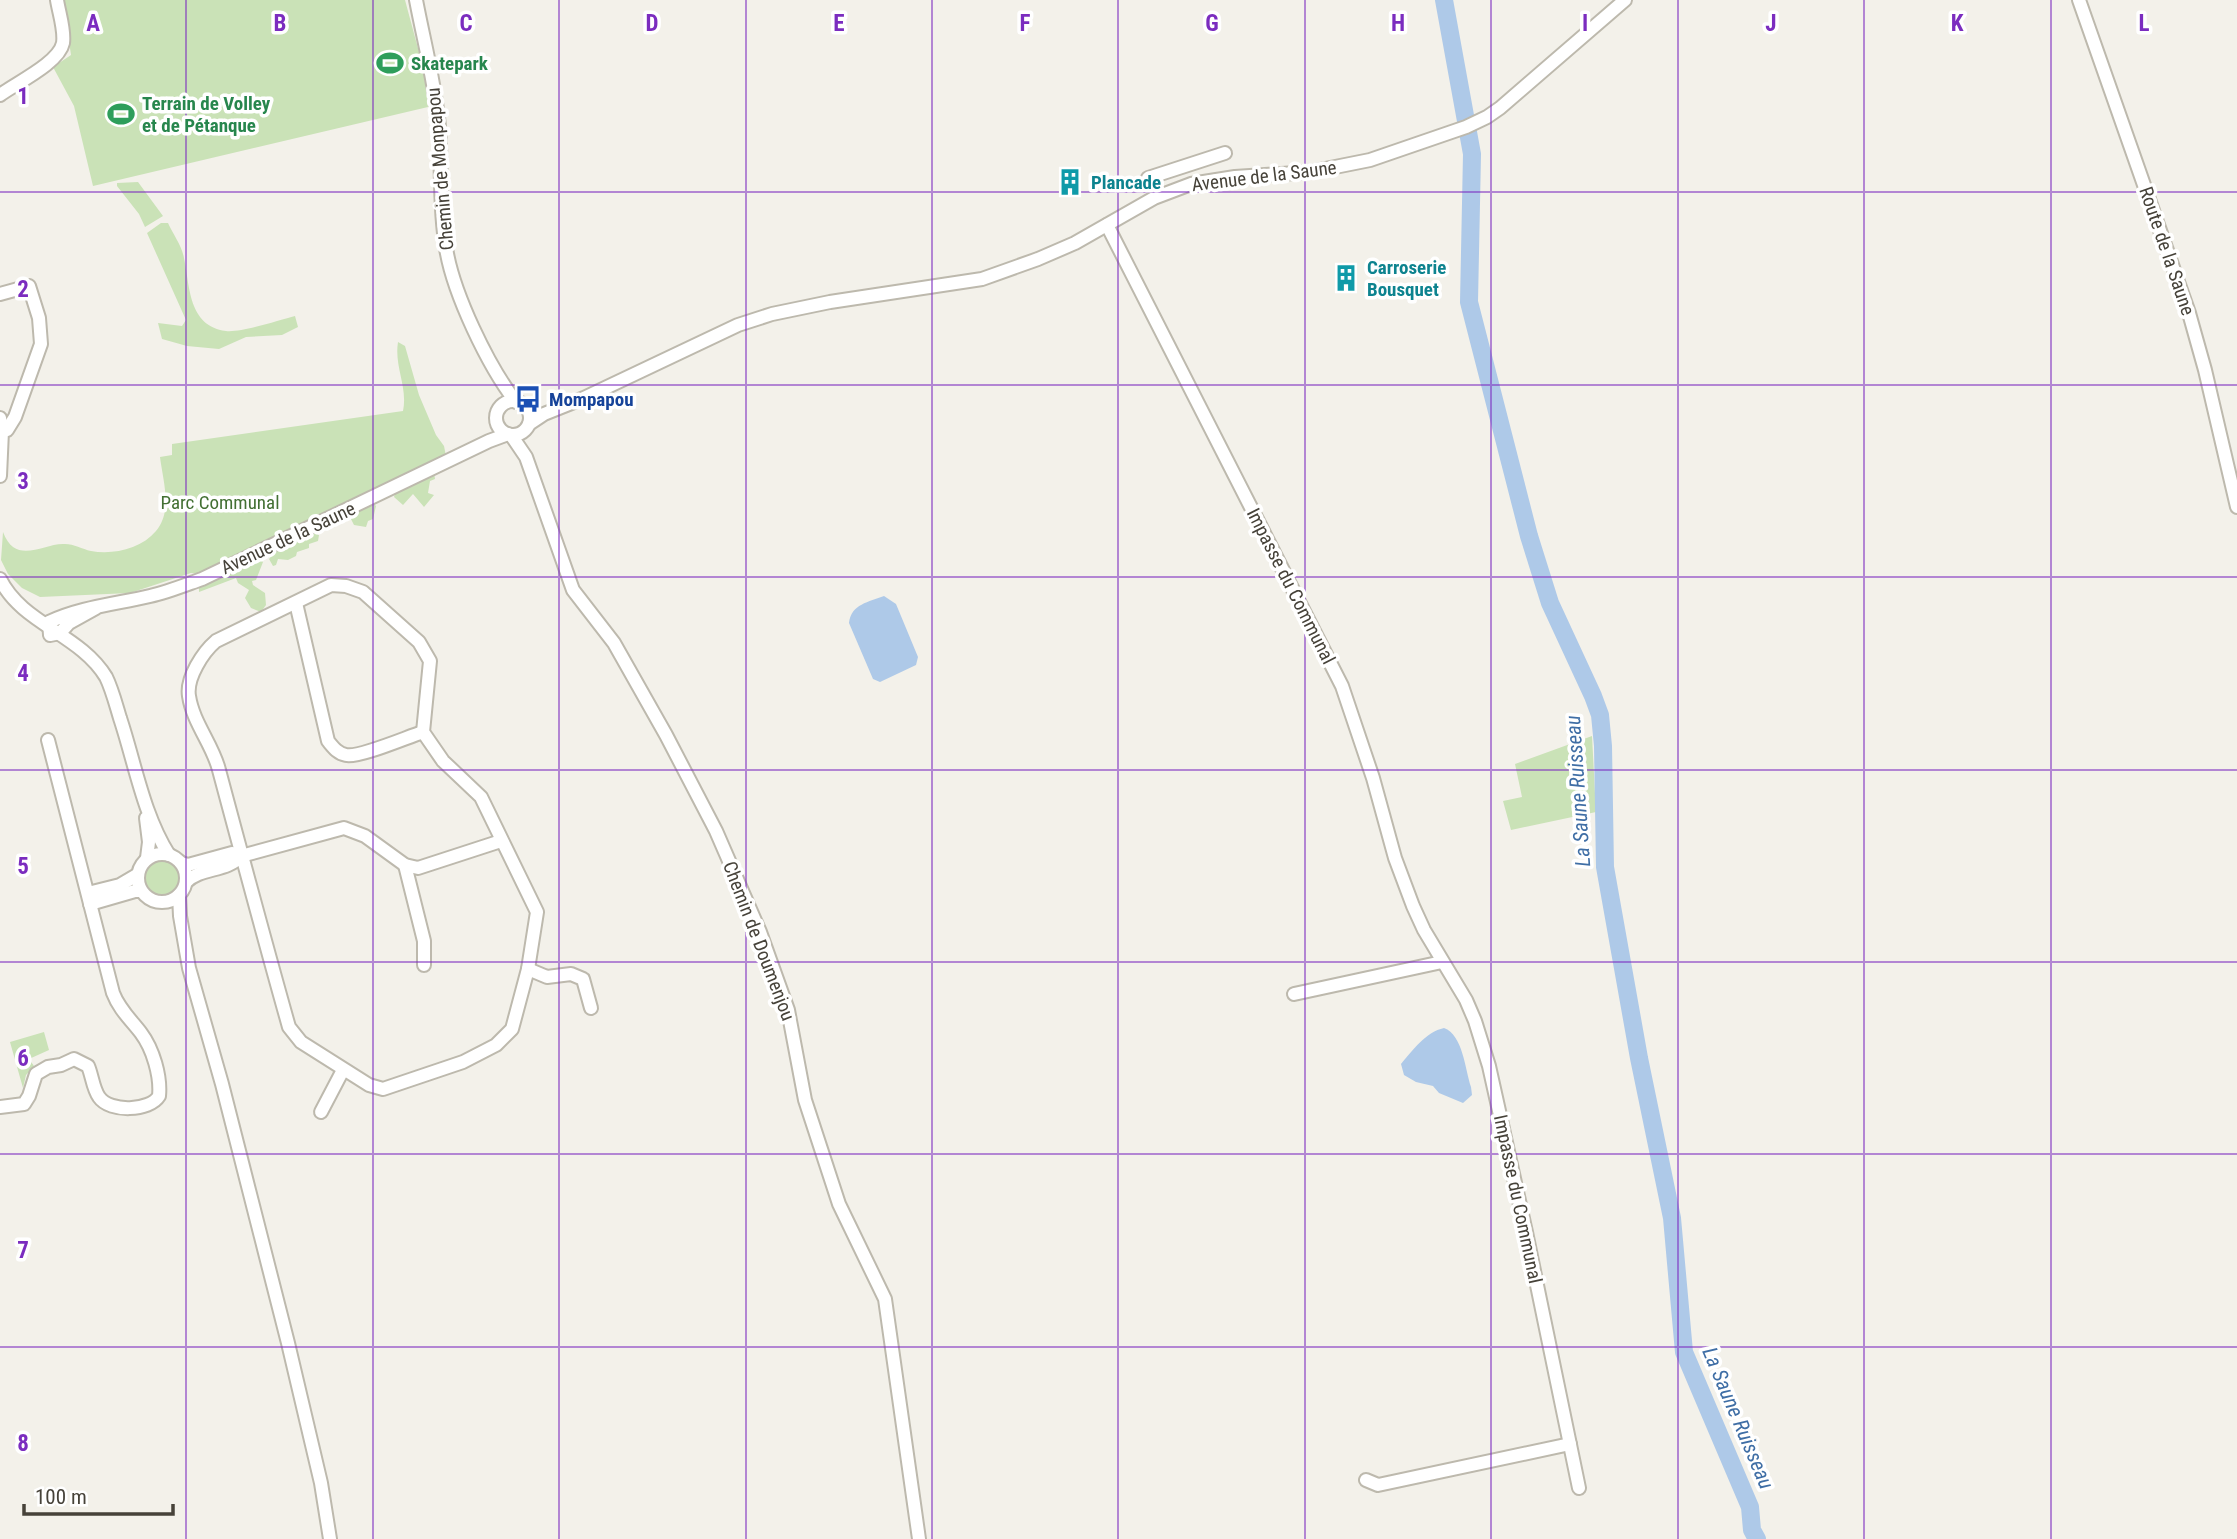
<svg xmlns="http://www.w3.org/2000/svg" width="2237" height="1539" font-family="'Roboto Condensed',sans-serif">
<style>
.green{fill:#cae2b7}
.water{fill:#aec9e8}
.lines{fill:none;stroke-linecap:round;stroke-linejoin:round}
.river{stroke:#aec9e8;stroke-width:18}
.minor-casing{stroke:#bdb9ad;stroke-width:16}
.minor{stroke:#fff;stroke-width:12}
.grid{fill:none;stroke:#7b2cbf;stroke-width:2;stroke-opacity:0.55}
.labels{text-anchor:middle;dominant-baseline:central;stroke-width:7;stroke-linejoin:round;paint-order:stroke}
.leisure-label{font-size:19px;font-weight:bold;fill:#27864d;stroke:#fff;text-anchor:start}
.street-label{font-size:19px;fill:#464239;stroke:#fff}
.culture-label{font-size:19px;font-weight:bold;fill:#0d838f;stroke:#fff;text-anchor:start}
.transit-label{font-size:19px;font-weight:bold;fill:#164399;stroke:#fff;text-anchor:start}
.park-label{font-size:19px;fill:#437033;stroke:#fff}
.water-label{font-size:21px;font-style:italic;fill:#3f6ea5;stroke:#fff}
.grid-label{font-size:23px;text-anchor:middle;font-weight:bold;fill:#7b2cbf;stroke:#fff;stroke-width:7;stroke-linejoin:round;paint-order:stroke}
</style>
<rect width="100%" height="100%" fill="#f3f1ea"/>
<g class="green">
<polygon points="63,0 405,0 423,67 428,107 93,186 74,106 53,67 71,55"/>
<polygon points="138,182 163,216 145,227 139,214 117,186 117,183"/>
<path d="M161 223H168C173 234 182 246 184 258 190 286 188 326 226 331 240 333 280 320 295 316L298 327 282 335 246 337 219 349 187 346 162 339 158 323 182 326 186 320 147 233Z"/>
<path d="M398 342 405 346 419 395 436 435 444 446 446 456 433 465 435 479 430 481 428 493 434 495 424 507 413 494 403 505 394 497 396 490 372 502 376 506 373 519 368 521 366 527 354 525 351 519 353 513 337 511 316 516 313 525 303 527 297 525 290 528 296 538 307 537 312 531 319 535 318 541 309 544V548L297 552 296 556 288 560 278 559 276 565 273 566 269 559 284 542 217 564 214 572H224L243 566 248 559 258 558 263 562 256 580 252 581 253 585 265 593 266 605 261 612 251 608 245 598 249 590 238 583 236 578 199 592V574L191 573 130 593 40 597 22 588 8 574 1 560 3 532C16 567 45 542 65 544 74 544 82 549 91 551 113 555 141 549 156 531 173 511 163 481 160 457L172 455V444L403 411C408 387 394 367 398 342Z"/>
<polygon points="1592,736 1596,812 1511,830 1503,801 1522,797 1515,764"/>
<circle cx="161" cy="878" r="18"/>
<polygon points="44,1032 49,1050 29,1059 34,1066 26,1075 23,1088 10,1042"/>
</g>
<g class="water">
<path d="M884 596 896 604 918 657 916 665 880 682 873 679 849 623C851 604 869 602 884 596Z"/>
<path d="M1444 1028C1463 1035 1465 1069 1471 1087L1472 1095 1463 1103 1439 1093 1433 1086 1416 1082 1404 1075 1401 1064C1413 1050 1426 1032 1444 1028Z"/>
</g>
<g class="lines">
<polyline class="river" points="1444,0 1472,154 1469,302 1529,536 1550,603 1593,696 1600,715 1603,746 1605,867 1639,1058 1672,1218 1684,1352 1750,1507 1752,1530 1757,1539"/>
<defs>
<g id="minor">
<path d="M416 0C424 42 435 83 439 126 442 166 439 208 446 248 453 293 488 366 516 402"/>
<polyline points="2079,0 2189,313 2205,370 2237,507"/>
<path d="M0 95C16 83 59 63 63 43 65 30 59 13 57 0"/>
<polyline points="1148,178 1225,153"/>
<polyline points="1107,225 1342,686 1373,778 1395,858 1413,906 1424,930 1466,1000 1475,1021 1489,1066 1526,1232 1579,1488"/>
<polyline points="0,294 29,286 39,318 41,344 15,417 7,430 2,431"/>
<circle cx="513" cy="418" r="17"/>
<polyline points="0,418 2,431 0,476"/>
<polyline points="529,424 544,414 584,398 738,325 772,314 830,302 982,279 1038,259 1075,243 1154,198 1191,184 1235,177 1310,172 1370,160 1466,127 1487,117 1500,108 1625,0"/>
<polyline points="511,435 526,457 573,590 614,643 666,735 716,831 760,932 788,1010 805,1100 839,1204 885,1299 919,1539"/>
<path d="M0 579C22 624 80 634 106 677 112 689 116 705 120 718 135 763 143 814 169 855"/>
<path d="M331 585 346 586 363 592 419 642 430 661 423 732 443 761 481 797 537 912 528 969 512 1029 496 1045 463 1062 383 1089 369 1085 301 1042 289 1027C265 942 242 856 219 770 213 745 193 723 189 696 186 678 203 652 216 641Z"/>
<path d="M296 603 328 741C333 747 337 753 346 755 359 758 407 737 423 732"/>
<path d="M96 608 69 623 60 633 50 635 49 622C81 607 116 604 150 596 168 592 185 585 202 579L489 441 508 434"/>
<polyline points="146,818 149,842 147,858"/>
<circle cx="162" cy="878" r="24"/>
<polyline points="181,863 188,865 232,853 241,856"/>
<polyline points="405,865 424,941 424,965"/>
<path d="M186 882C201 867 227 872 241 856L344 828 365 836 405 865 418 868 501 841"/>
<polyline points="88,893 120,885 137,875"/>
<polyline points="179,895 180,916 189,968 222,1084 288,1343 321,1483 330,1539"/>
<polyline points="90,904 135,891 141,891"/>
<polyline points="528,969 547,977 571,974 583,979 591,1008"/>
<polyline points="1294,994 1442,962"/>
<path d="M0 1107 24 1104 29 1096 36 1074 48 1067 61 1065 74 1059 88 1066C92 1075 93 1089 99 1097 110 1113 150 1111 159 1096 161 1076 153 1049 141 1033 131 1020 119 1009 113 993L48 740"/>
<polyline points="321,1112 343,1070"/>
<polyline points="1366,1480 1378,1485 1570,1444"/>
</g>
</defs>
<use href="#minor" class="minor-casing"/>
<use href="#minor" class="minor"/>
</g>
<path class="grid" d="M186 0V1539M373 0V1539M559 0V1539M746 0V1539M932 0V1539M1118 0V1539M1305 0V1539M1491 0V1539M1678 0V1539M1864 0V1539M2051 0V1539M0 192H2237M0 385H2237M0 577H2237M0 770H2237M0 962H2237M0 1154H2237M0 1347H2237"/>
<defs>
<symbol id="stadium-bare" viewBox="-9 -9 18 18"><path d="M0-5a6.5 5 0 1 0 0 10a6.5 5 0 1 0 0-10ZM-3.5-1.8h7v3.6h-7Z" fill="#2e9e5b" stroke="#fff" stroke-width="2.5" paint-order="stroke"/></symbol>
<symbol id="building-bare" viewBox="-9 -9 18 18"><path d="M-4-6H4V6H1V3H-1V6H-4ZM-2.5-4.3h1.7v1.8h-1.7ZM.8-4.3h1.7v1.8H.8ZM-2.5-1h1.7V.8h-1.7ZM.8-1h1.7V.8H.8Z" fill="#0f9aa8" stroke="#fff" stroke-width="2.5" paint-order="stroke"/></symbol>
<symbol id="bus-bare" viewBox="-9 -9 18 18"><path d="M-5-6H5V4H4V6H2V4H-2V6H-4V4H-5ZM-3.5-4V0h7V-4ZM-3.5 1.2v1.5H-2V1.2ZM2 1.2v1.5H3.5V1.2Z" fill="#1a4fb4" stroke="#fff" stroke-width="2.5" paint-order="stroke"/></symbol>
</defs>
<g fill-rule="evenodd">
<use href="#stadium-bare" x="371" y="44" width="38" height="38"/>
<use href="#stadium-bare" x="102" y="95" width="38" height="38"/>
<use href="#building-bare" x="1051" y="163" width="38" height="38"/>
<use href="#building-bare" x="1327" y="259" width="38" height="38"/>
<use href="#bus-bare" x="509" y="380" width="38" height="38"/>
</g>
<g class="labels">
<g class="leisure-label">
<text x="411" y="63">Skatepark</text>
<text x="142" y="103">Terrain de Volley<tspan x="142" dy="22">et de Pétanque</tspan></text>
</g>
<g class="street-label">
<text transform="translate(440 169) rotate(-95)">Chemin de Monpapou</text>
<text transform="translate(1264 176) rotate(-7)">Avenue de la Saune</text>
<text transform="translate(2167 251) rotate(71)">Route de la Saune</text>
<text transform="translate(288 538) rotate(-25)">Avenue de la Saune</text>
<text transform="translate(1291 586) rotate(63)">Impasse du Communal</text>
<text transform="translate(759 941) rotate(69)">Chemin de Doumenjou</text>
<text transform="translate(1518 1199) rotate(78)">Impasse du Communal</text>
</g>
<g class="culture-label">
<text x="1091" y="182">Plancade</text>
<text x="1367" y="267">Carroserie<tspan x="1367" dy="22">Bousquet</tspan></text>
</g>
<g class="transit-label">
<text x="549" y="399">Mompapou</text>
</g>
<g class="park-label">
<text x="220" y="502">Parc Communal</text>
</g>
<g class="water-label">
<text transform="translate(1578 791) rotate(-94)">La Saune Ruisseau</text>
<text transform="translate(1738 1418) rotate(67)">La Saune Ruisseau</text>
</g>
</g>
<g class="grid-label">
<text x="93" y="31">A</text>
<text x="280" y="31">B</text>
<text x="466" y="31">C</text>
<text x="652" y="31">D</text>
<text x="839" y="31">E</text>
<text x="1025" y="31">F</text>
<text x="1212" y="31">G</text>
<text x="1398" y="31">H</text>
<text x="1585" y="31">I</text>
<text x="1771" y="31">J</text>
<text x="1957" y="31">K</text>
<text x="2144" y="31">L</text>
<text x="23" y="104">1</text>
<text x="23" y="297">2</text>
<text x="23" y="489">3</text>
<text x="23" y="681">4</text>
<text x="23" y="874">5</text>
<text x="23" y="1066">6</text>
<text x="23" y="1258">7</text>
<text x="23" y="1451">8</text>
</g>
<path d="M24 1504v10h149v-10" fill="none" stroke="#464239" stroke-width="3.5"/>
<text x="35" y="1504" font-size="21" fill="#464239" stroke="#ffffff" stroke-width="5" paint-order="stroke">100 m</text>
</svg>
